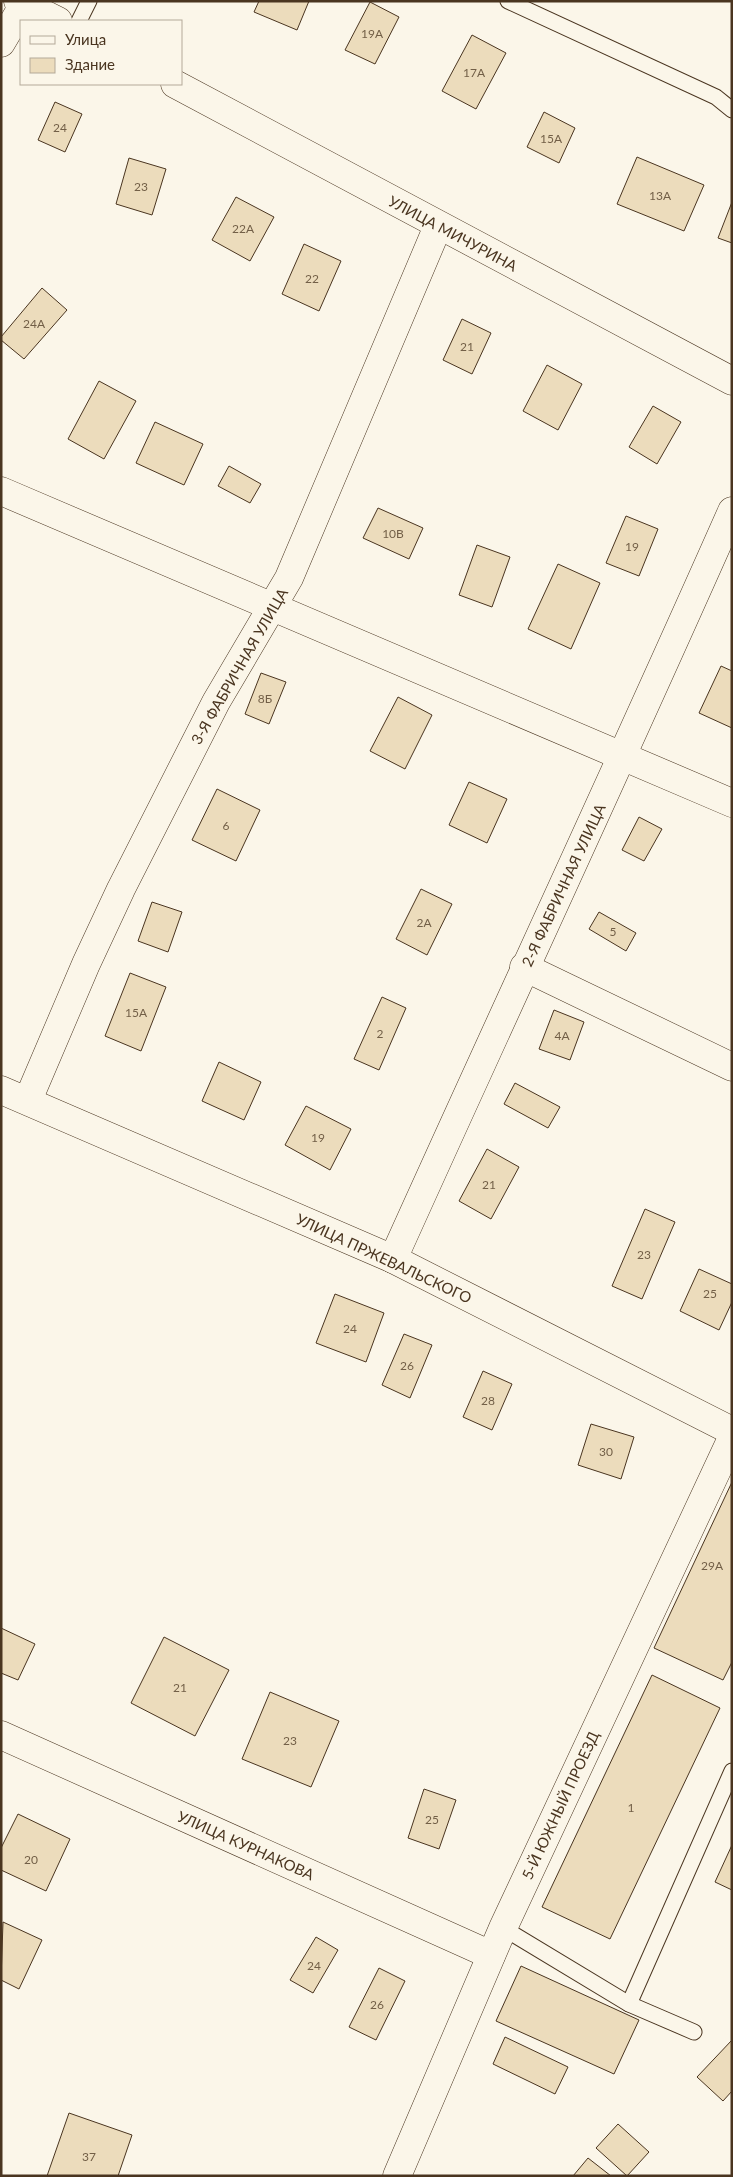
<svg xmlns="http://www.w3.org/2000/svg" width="733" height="2177" font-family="Lato,sans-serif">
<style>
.building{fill:#ecdcbc;stroke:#4a3520}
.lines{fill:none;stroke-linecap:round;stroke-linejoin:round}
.service-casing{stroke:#4a3520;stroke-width:17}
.minor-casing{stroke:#4a3520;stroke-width:29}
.service{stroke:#fbf6e9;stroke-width:15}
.minor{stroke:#fbf6e9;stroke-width:28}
.labels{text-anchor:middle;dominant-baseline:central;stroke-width:4;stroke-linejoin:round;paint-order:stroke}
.number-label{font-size:12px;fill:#725f47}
.street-label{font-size:15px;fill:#4a3520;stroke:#fbf6e9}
</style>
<rect width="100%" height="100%" fill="#fbf6e9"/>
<g class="building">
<polygon points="259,1 309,1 297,30 254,12"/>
<polygon points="370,2 399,17 375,64 345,50"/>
<polygon points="472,35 506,53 476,109 442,91"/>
<polygon points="55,102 82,114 65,152 38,140"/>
<polygon points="544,112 575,128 559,163 527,147"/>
<polygon points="637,157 704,185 684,231 617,204"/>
<polygon points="129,158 166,169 152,215 116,204"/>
<polygon points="236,197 274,217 250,261 212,240"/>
<polygon points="732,202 732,243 718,238"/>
<polygon points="304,244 341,261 319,311 282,294"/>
<polygon points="42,288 67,310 24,359 1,340 1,337"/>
<polygon points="462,319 491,333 472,374 443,360"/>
<polygon points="547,365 582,384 558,430 523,411"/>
<polygon points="99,381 136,401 104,459 68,439"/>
<polygon points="653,406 681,422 657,464 629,447"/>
<polygon points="155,422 203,444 184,485 136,463"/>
<polygon points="229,466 261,484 250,503 218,486"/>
<polygon points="378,508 423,528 409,559 363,538"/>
<polygon points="626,516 658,529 639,576 606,563"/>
<polygon points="477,545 510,557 492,607 459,595"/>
<polygon points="558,564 600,583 571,649 528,629"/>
<polygon points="721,666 732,671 732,728 699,713"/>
<polygon points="261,673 286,682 269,724 245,714"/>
<polygon points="398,697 432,715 405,769 370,751"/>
<polygon points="469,782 507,799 487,843 449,825"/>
<polygon points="217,789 260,810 236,861 192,840"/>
<polygon points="639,817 662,829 644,861 622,850"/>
<polygon points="421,889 452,904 427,955 396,939"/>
<polygon points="152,902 182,912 168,952 138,941"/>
<polygon points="599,912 636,933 626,951 589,929"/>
<polygon points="130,973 166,987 141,1051 105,1036"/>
<polygon points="382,997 406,1008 379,1070 354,1059"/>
<polygon points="554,1010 584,1022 570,1060 539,1049"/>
<polygon points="219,1062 261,1082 244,1120 202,1101"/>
<polygon points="515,1083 560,1107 548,1128 504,1104"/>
<polygon points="306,1106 351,1129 330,1170 285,1145"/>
<polygon points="487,1149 519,1167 491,1219 459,1201"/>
<polygon points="645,1209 675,1222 642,1299 612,1286"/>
<polygon points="699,1269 732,1284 732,1302 719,1330 680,1311"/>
<polygon points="335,1294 384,1313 366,1362 316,1343"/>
<polygon points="404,1334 432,1345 410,1398 382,1385"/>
<polygon points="483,1371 512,1384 492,1430 463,1417"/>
<polygon points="591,1424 634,1437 621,1479 578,1465"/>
<polygon points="732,1482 732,1662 723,1680 654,1648"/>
<polygon points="1,1628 35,1644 18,1680 1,1673"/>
<polygon points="164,1637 229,1670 195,1736 131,1703"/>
<polygon points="652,1675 720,1708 610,1939 542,1907"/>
<polygon points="270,1692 339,1721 311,1787 242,1759"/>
<polygon points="424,1789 456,1800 439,1849 408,1838"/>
<polygon points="18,1814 70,1839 46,1891 1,1870 1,1848"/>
<polygon points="732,1845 732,1890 715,1882"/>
<polygon points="3,1922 42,1940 19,1989 1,1980"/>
<polygon points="316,1937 338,1950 313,1993 290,1980"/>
<polygon points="521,1966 639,2020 614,2074 496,2021"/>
<polygon points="379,1968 405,1981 376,2040 349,2027"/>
<polygon points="505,2037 568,2067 555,2094 493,2064"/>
<polygon points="732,2040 732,2091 723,2101 697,2077"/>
<polygon points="69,2113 132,2135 118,2176 47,2176"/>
<polygon points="618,2124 649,2152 627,2176 596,2148"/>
<polygon points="588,2158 611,2176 573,2176"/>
</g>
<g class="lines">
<defs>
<g id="service">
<polyline points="508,1 716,97 732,110"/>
<polyline points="79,21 89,1"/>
<polyline points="503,1928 629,2004 694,2032"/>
<polyline points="629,2004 732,1771"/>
</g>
<g id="minor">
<polyline points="18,1 58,21"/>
<polyline points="1,43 24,4"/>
<polyline points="175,84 732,381"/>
<polyline points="1,491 732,803"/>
<polyline points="524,967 732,1067"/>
<polyline points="1,1090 393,1259 732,1431"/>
<polyline points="28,1100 86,964 121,889 216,702 289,578 438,226"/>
<path d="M393 1259C505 1010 621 762 732 511"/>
<polyline points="1,1735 491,1955"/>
<polyline points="397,2176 503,1928 732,1438"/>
</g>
</defs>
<use href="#service" class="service-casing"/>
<use href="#minor" class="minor-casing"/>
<use href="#service" class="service"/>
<use href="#minor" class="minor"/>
</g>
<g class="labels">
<g class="number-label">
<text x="372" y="33">19А</text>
<text x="474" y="72">17А</text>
<text x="60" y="127">24</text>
<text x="551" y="138">15А</text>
<text x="141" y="186">23</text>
<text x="660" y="195">13А</text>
<text x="243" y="228">22А</text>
<text x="312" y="278">22</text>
<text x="34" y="323">24А</text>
<text x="467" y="346">21</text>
<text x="393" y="533">10В</text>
<text x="632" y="546">19</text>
<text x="265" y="698">8Б</text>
<text x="226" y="825">6</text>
<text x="424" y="922">2А</text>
<text x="613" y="931">5</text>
<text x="136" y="1012">15А</text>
<text x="380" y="1033">2</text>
<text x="562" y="1035">4А</text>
<text x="318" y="1137">19</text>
<text x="489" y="1184">21</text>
<text x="644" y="1254">23</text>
<text x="710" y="1293">25</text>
<text x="350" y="1328">24</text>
<text x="407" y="1365">26</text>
<text x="488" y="1400">28</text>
<text x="606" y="1451">30</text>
<text x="712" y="1565">29А</text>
<text x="180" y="1687">21</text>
<text x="290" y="1740">23</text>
<text x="631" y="1807">1</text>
<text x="432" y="1819">25</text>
<text x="31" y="1859">20</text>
<text x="314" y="1965">24</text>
<text x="377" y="2004">26</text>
<text x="89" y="2156">37</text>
</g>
<g class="street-label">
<text transform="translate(453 233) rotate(28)">УЛИЦА МИЧУРИНА</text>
<text transform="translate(239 666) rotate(-60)">3-Я ФАБРИЧНАЯ УЛИЦА</text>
<text transform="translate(563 885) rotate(-65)">2-Я ФАБРИЧНАЯ УЛИЦА</text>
<text transform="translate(384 1258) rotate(25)">УЛИЦА ПРЖЕВАЛЬСКОГО</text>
<text transform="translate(560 1805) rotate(-65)">5-Й ЮЖНЫЙ ПРОЕЗД</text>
<text transform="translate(246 1845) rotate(24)">УЛИЦА КУРНАКОВА</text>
</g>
</g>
<rect width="733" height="2177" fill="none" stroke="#4a3520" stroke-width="5"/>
<rect x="20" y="20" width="162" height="65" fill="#fbf6e9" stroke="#b4a999"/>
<rect x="30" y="36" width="25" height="8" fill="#fbf6e9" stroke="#b4a999"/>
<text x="65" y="45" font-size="15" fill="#4a3520">Улица</text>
<rect x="30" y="58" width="25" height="15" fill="#ecdcbc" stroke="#b4a999"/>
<text x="65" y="70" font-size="15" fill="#4a3520">Здание</text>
</svg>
